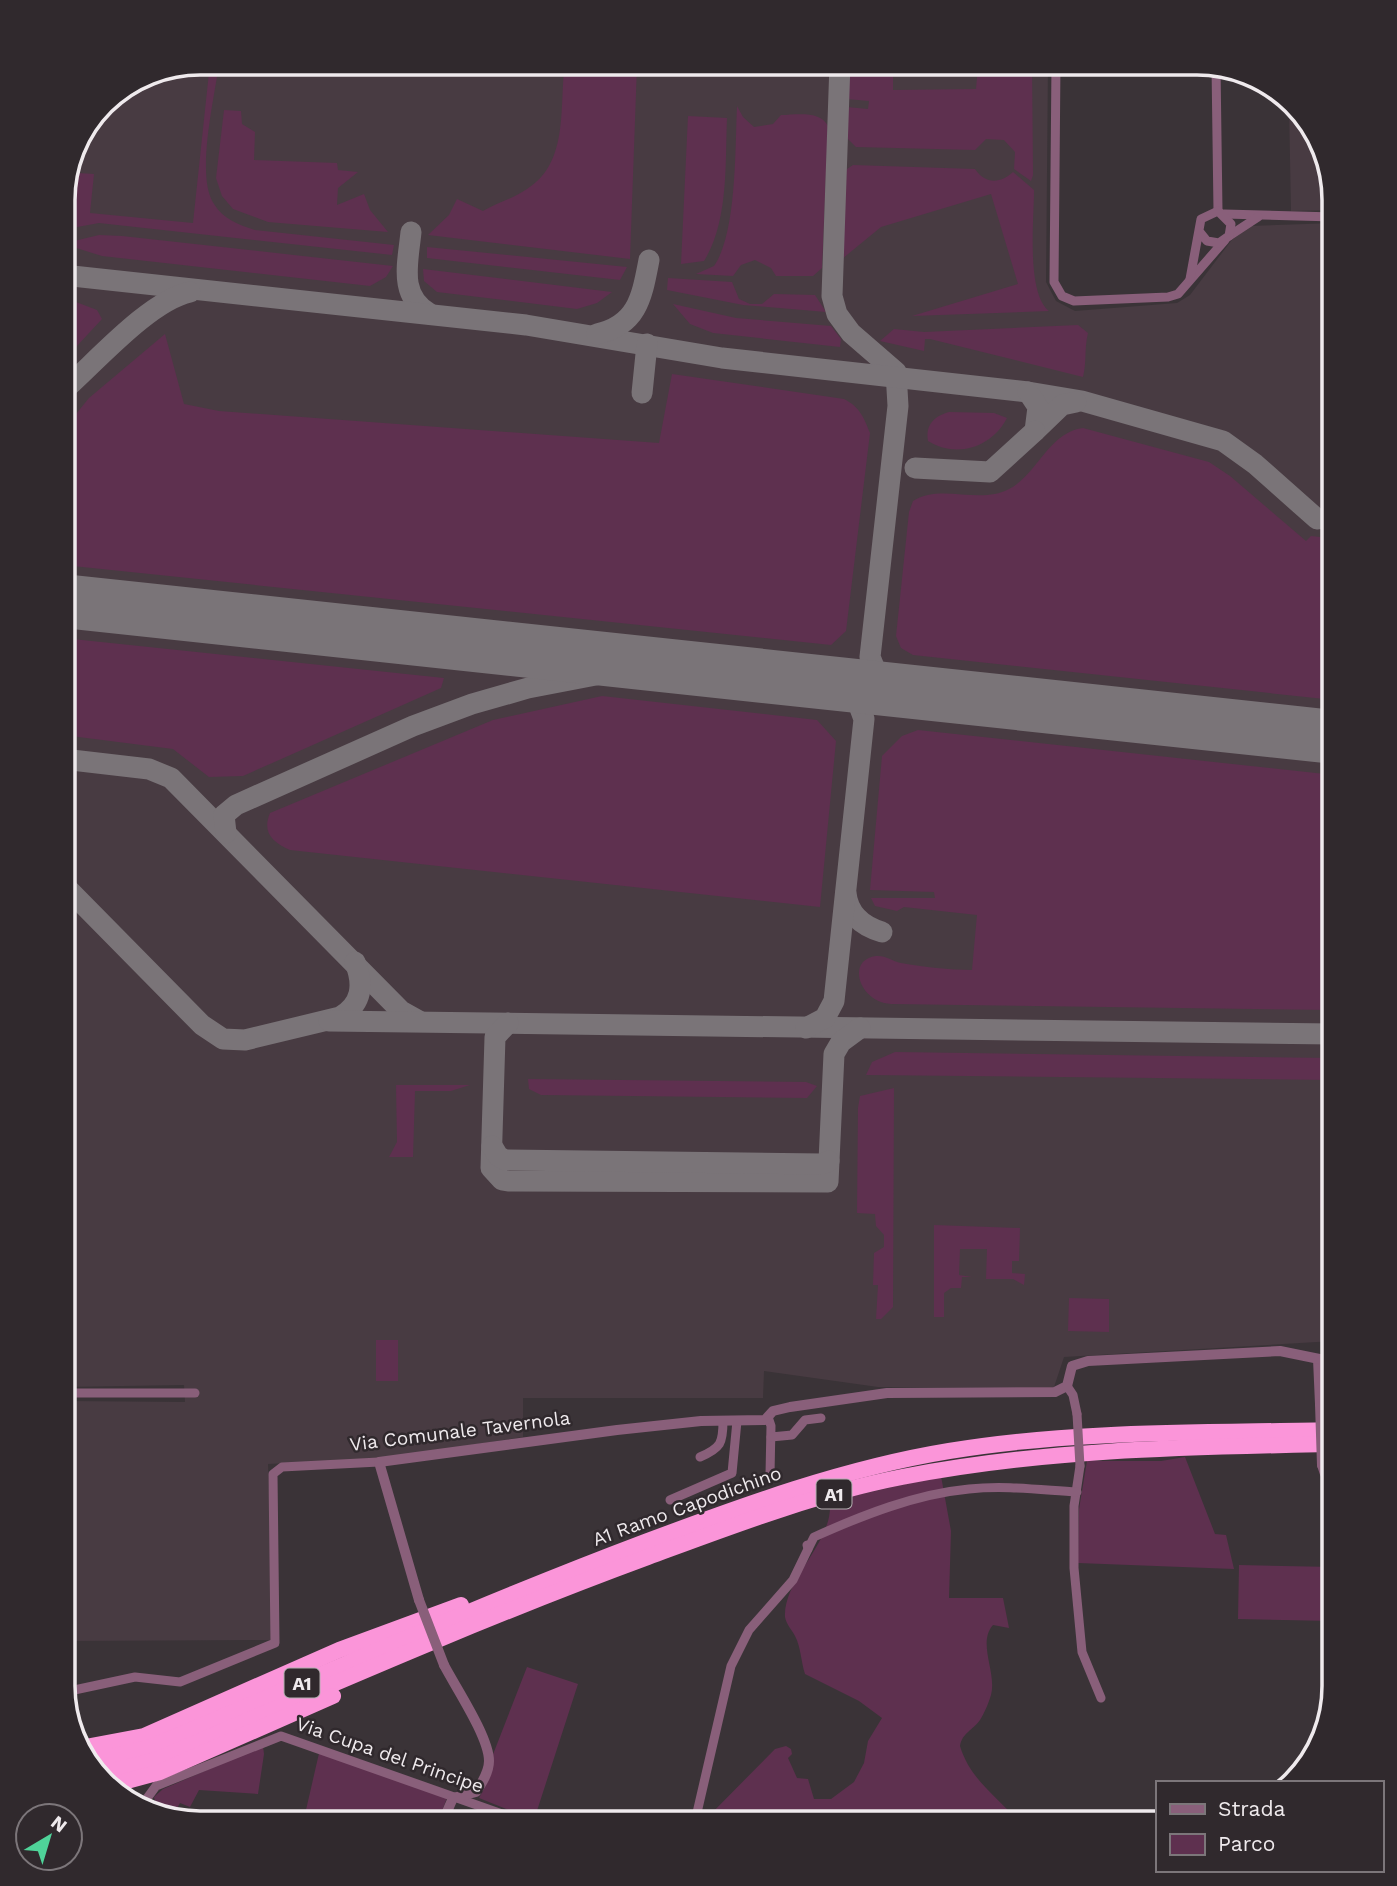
<svg xmlns="http://www.w3.org/2000/svg" width="1397" height="1886" font-family="'Work Sans',sans-serif">
<style>
.built{fill:#483b42}
.green{fill:#5e304f}
.lines{fill:none;stroke-linecap:round;stroke-linejoin:round}
.taxiway{stroke:#7a7478;stroke-width:21}
.runway{stroke:#7a7478;stroke-width:54}
.minor{stroke:#895f7a;stroke-width:9}
.tertiary{stroke:#895f7a;stroke-width:10}
.motorway{stroke:#fb95d9;stroke-width:16}
.minor-bridge{stroke:#895f7a;stroke-width:9}
.tertiary-bridge{stroke:#895f7a;stroke-width:10}
.labels{text-anchor:middle;dominant-baseline:central;stroke-width:5;stroke-linejoin:round;paint-order:stroke}
.shield{fill:#30292d;stroke:#b6b0b3;stroke-width:2}
.shield-label{font-size:18px;font-weight:bold;fill:#efeaed}
.street-label{font-size:19px;fill:#efeaed;stroke:#30292d}
.rim{fill:none;stroke:#efeaed;stroke-width:3.5}
</style>
<rect width="100%" height="100%" fill="#3a3337"/>
<g class="built">
<polygon points="200,63 1048,63 1046,282 1056,301 1075,311 1177,303 1190,295 1234,237 1250,226 1334,223 1334,1341 1064,1357 1054,1387 878,1387 764,1371 763,1398 523,1398 523,1437 389,1458 268,1464 274,1640 63,1641 63,1401 185,1402 184,1385 63,1387 63,191 77,140 109,97 148,73"/>
<polygon points="1289,105 1315,131 1334,210 1291,211"/>
</g>
<g class="green">
<path d="M210 63H219C215 97 195 176 214 204 223 219 239 225 255 230L394 245 392 255 99 223 72 228 78 173 94 174 90 213 193 223Z"/>
<path d="M584 63 637 65 630 259 428 235 449 215 457 199 483 211C497 203 514 198 527 189 567 164 560 113 564 71L583 72Z"/>
<polygon points="966,63 1032,63 1033,175 1031,181 1014,169 1015,152 1004,140 986,139 975,150 856,147 846,137 847,107 868,109 869,101 847,99 849,68 889,67 890,72 893,72 893,90 976,89 978,67 966,66"/>
<path d="M737 106 743 117 754 127 773 124 781 115C796 115 820 110 828 126L822 268 813 276H776L771 268 755 260 741 265 733 276 696 274 714 266C737 233 735 147 737 106Z"/>
<polygon points="224,110 241,111 242,124 255,132 254,160 337,163 338,170 358,172 338,188 337,205 364,194 370,210 388,232 268,222 233,209 222,196 216,178"/>
<path d="M688 116 727 118C725 163 729 221 704 261L681 264Z"/>
<path d="M853 165 975 169C985 184 1000 184 1013 172L1034 190C1034 219 1026 293 1049 311L912 316 1018 284 991 194 881 227 842 259 844 171Z"/>
<polygon points="99,235 122,236 393,266 386,277 370,286 102,256 73,247 70,242"/>
<polygon points="427,247 627,267 620,280 427,258"/>
<polygon points="423,269 612,292 597,303 577,309 437,292 424,281"/>
<polygon points="668,278 732,282 739,299 750,304 762,304 774,294 815,295 826,312 743,305 667,290"/>
<polygon points="76,302 97,310 102,319 63,361 63,311"/>
<polygon points="673,304 736,318 831,326 841,339 840,347 713,333 690,324"/>
<path d="M1078 325 1088 333C1084 349 1087 361 1083 377L930 339H925L924 351 880 341 894 329 924 332Z"/>
<path d="M165 334 184 404 219 411 659 443 672 374 844 399C860 407 864 418 870 433L846 631 831 645 63 565V430L89 398Z"/>
<path d="M949 412 994 413 1007 418C992 447 957 459 928 441 925 424 935 416 949 412Z"/>
<path d="M1083 428 1209 462 1230 476 1306 541 1311 536 1320 537 1334 549V700L913 655 901 648 896 636 909 512 913 501C941 483 979 505 1009 489 1037 475 1049 432 1083 428Z"/>
<polygon points="63,638 444,678 441,688 243,776 209,777 173,749 63,735"/>
<path d="M602 696 817 720 836 741 820 907 290 850C272 842 262 832 270 813L493 720Z"/>
<path d="M918 730 1334 775V1010L891 1004C860 1003 845 960 876 956 885 955 892 961 901 963 924 967 949 970 972 970L977 915 904 907 897 911 875 906 871 898H935L934 892 870 890 882 756 902 736Z"/>
<polygon points="895,1052 1334,1058 1334,1080 866,1075 872,1062"/>
<polygon points="528,1079 806,1082 817,1086 807,1098 541,1095 529,1089"/>
<polygon points="396,1085 470,1085 451,1091 415,1091 413,1157 389,1157 397,1142"/>
<polygon points="894,1088 893,1307 881,1319 876,1319 878,1285 873,1285 874,1253 884,1247 884,1235 876,1226 875,1214 857,1213 858,1108 860,1096"/>
<polygon points="1324,1168 1334,1171 1334,1211 1323,1211 1320,1207 1321,1173"/>
<polygon points="934,1225 1020,1228 1019,1261 1012,1261 1012,1273 1025,1274 1024,1285 1013,1279 986,1279 987,1249 960,1249 959,1275 972,1277 962,1277 961,1288 951,1288 944,1293 944,1317 934,1317"/>
<polygon points="1069,1298 1109,1299 1109,1332 1068,1331"/>
<rect x="376" y="1340" width="22" height="41"/>
<polygon points="1185,1457 1215,1534 1226,1535 1234,1569 1078,1563 1079,1509 1087,1461 1161,1461"/>
<path d="M941 1476 951 1531 949 1598H1003L1009 1628 993 1625C977 1643 997 1672 991 1695 989 1702 984 1714 980 1720 973 1730 962 1733 960 1746 970 1780 998 1797 1020 1823H702L775 1749 786 1746 791 1749 792 1754 788 1758 797 1778 808 1779 814 1799H831L854 1782 864 1763 868 1741 882 1718 859 1701 805 1674C801 1662 801 1647 795 1636 792 1630 786 1624 785 1617 783 1580 831 1544 830 1506L840 1499Z"/>
<polygon points="1239,1565 1334,1567 1334,1621 1238,1619"/>
<polygon points="527,1667 578,1684 534,1820 479,1798 486,1785 492,1757"/>
<polygon points="263,1746 264,1754 258,1794 199,1790 190,1807 180,1803 175,1812 162,1808 155,1801 154,1797 163,1789"/>
<polygon points="320,1749 447,1798 437,1823 303,1823"/>
</g>
<g class="lines">
<g class="taxiway">
<polyline points="840,63 832,296 837,314 851,333 896,372 898,406 870,657 879,679 899,690"/>
<path d="M411 232C408 263 398 296 430 314"/>
<polyline points="63,275 526,325 722,358 1028,392 1082,401 1223,441 1255,464 1317,519"/>
<path d="M597 334C638 325 642 296 649 260"/>
<path d="M63 391C96 362 149 301 190 292"/>
<polyline points="1028,392 1038,407 1035,431 1062,405 1076,402"/>
<polyline points="642,393 647,344"/>
<polyline points="915,468 990,472 1035,431"/>
<polyline points="63,601 66,601"/>
<polyline points="63,759 149,769 171,778 401,1011 419,1021"/>
<polyline points="226,833 224,815 236,805 413,726 472,704 528,688 653,664"/>
<path d="M63 884 202 1025 223 1039 245 1040 340 1017C362 1004 364 985 355 962"/>
<path d="M846 893C848 914 862 926 882 932"/>
<polyline points="329,1021 1334,1034"/>
<polyline points="508,1023 495,1037 491,1168 502,1180 508,1181 828,1182 834,1054 841,1042 860,1028"/>
<polyline points="806,1028 825,1018 834,1001 864,719 857,700 835,683"/>
<polyline points="492,1146 498,1156 505,1160 822,1164 829,1161"/>
</g>
<polyline class="runway" points="63,601 1334,737"/>
<g class="minor">
<polyline points="1056,63 1054,282 1062,296 1074,301 1168,297 1178,294 1225,240"/>
<polyline points="1216,66 1218,211"/>
<polyline points="1224,214 1334,217"/>
<polyline points="1229,236 1258,217"/>
<polyline points="1190,279 1201,219 1218,211 1231,224 1229,236 1219,243 1207,241 1199,231"/>
<polyline points="1067,1386 1073,1395 1077,1414"/>
<polyline points="63,1393 195,1393"/>
<polyline points="768,1417 771,1426 770,1474"/>
<polyline points="771,1437 792,1435 805,1420 821,1418"/>
<path d="M700 1457C721 1448 723 1443 723 1421"/>
<polyline points="1080,1466 1074,1506 1074,1568 1082,1652 1101,1698"/>
<polyline points="670,1500 732,1473 737,1421"/>
<path d="M808 1549 814 1537C863 1515 916 1494 969 1489 1005 1485 1042 1490 1077 1492"/>
<polyline points="65,1692 135,1677 180,1682 275,1643 273,1474 282,1467 379,1462"/>
<polyline points="196,1823 151,1810 145,1801 156,1786 281,1736 528,1823"/>
<polyline points="689,1823 696,1817 731,1666 749,1630 793,1580 808,1549 807,1545"/>
</g>
<g class="tertiary">
<polyline points="1318,1359 1320,1404"/>
<polyline points="1322,1465 1325,1474 1334,1479"/>
<polyline points="419,1600 379,1462 617,1430 701,1421 765,1420 773,1411 790,1407 887,1393 1055,1392 1067,1386 1072,1366 1088,1361 1280,1351 1334,1362"/>
<path d="M442 1823 453 1798 476 1792C482 1783 489 1772 489 1761 489 1737 456 1688 444 1665"/>
</g>
<g class="motorway">
<polyline points="80,1748 144,1736 339,1650 461,1605"/>
<path d="M88 1762 151 1747C315 1678 478 1605 645 1542 744 1505 845 1468 949 1451 1076 1430 1206 1433 1334 1430"/>
<path d="M101 1774 156 1760C319 1690 482 1618 648 1557 732 1526 815 1494 902 1477 1045 1449 1189 1447 1334 1444"/>
<polyline points="112,1785 160,1772 333,1696"/>
</g>
<polyline class="minor-bridge" points="1077,1414 1080,1466"/>
<g class="tertiary-bridge">
<polyline points="1320,1404 1322,1465"/>
<polyline points="419,1600 444,1665"/>
</g>
</g>
<g class="labels">
<g class="shield">
<rect x="816.5" y="1479.5" width="35" height="29" rx="5"/>
<rect x="284.5" y="1668.5" width="35" height="29" rx="5"/>
</g>
<g class="shield-label">
<text x="834" y="1494">A1</text>
<text x="302" y="1683">A1</text>
</g>
<g class="street-label">
<text transform="translate(460 1431) rotate(-7)">Via Comunale Tavernola</text>
<text transform="translate(687 1506) rotate(-20)">A1 Ramo Capodichino</text>
<text transform="translate(390 1755) rotate(19)">Via Cupa del Principe</text>
</g>
</g>
<path d="M0 0H1397V1886H0ZM200 75H1197A125 125 0 0 1 1322 200V1686A125 125 0 0 1 1197 1811H200A125 125 0 0 1 75 1686V200A125 125 0 0 1 200 75Z" fill="#30292d" fill-rule="evenodd"/>
<path class="rim" d="M200 75H1197A125 125 0 0 1 1322 200V1686A125 125 0 0 1 1197 1811H200A125 125 0 0 1 75 1686V200A125 125 0 0 1 200 75Z"/>
<rect x="1156" y="1781" width="228" height="91" fill="#30292d" stroke="#7c767a" stroke-width="2"/>
<rect x="1170" y="1804" width="35" height="10" fill="#895f7a" stroke="#7c767a" stroke-width="2"/>
<text x="1218" y="1816" font-size="21" fill="#efeaed">Strada</text>
<rect x="1170" y="1834" width="35" height="21" fill="#5e304f" stroke="#7c767a" stroke-width="2"/>
<text x="1218" y="1851" font-size="21" fill="#efeaed">Parco</text>
<g transform="translate(49 1837) rotate(38)"><circle r="33" fill="#30292d" stroke="#7c767a" stroke-width="2"/>
<path d="M0-5L12 26L0 18L-12 26Z" fill="#4fd399"/>
<text y="-10" font-size="19" font-weight="bold" text-anchor="middle" fill="#efeaed">N</text>
</g>
</svg>
